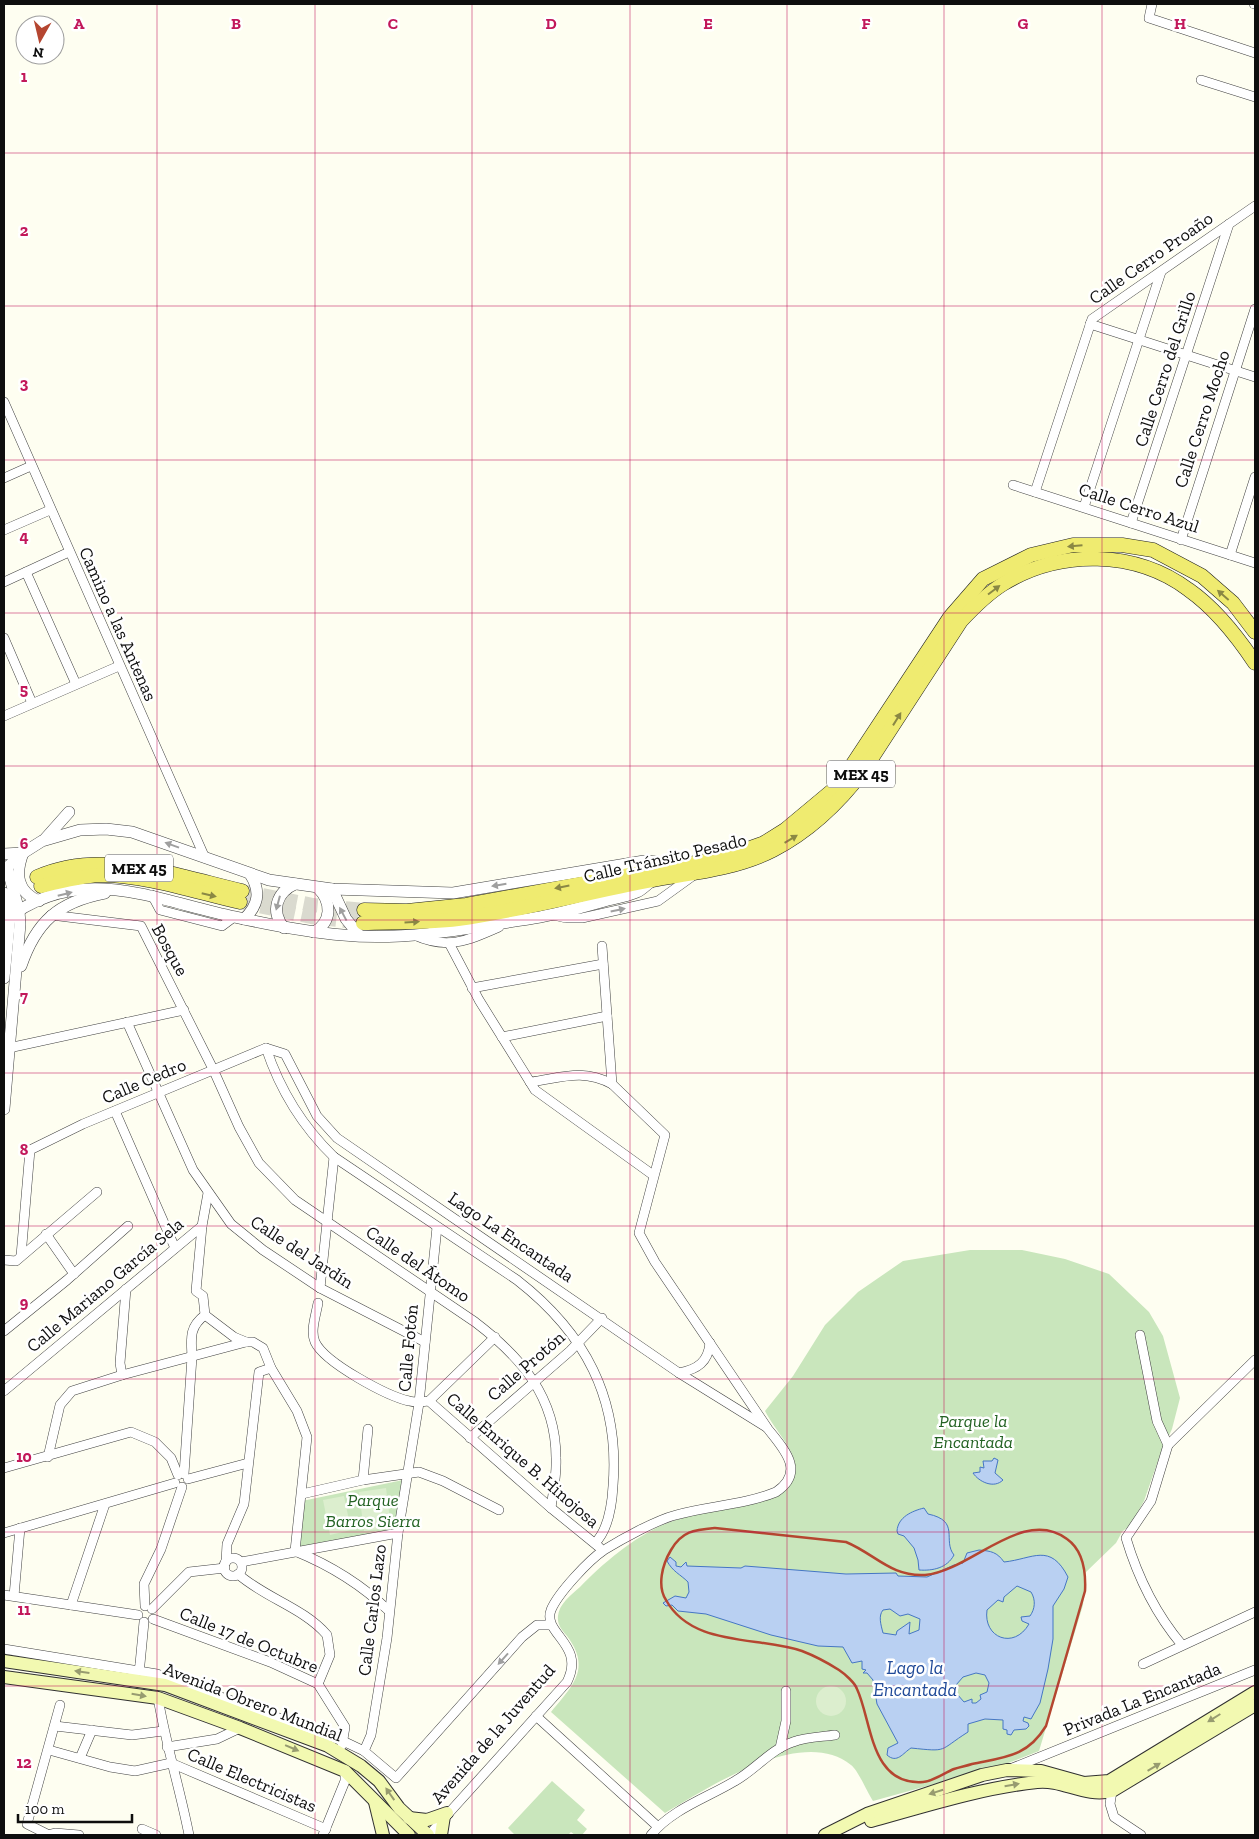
<svg xmlns="http://www.w3.org/2000/svg" width="1259" height="1839" font-family="'Zilla Slab',serif">
<style>
.green{fill:#c9e6bc}
.pitch{fill:#dceece}
.water{fill:#b9d0f2;stroke:#4576c4;fill-rule:evenodd}
.lines{fill:none;stroke-linecap:round;stroke-linejoin:round}
.primary-tunnel{stroke:#dadacf;stroke-width:14;stroke-dasharray:14 7;stroke-linecap:butt}
.minor-casing{stroke:#414141;stroke-width:10}
.tertiary-casing{stroke:#414141;stroke-width:12}
.secondary-casing{stroke:#303030;stroke-width:14}
.primary-casing{stroke:#1f1f1f;stroke-width:15}
.minor{stroke:#fff;stroke-width:9}
.tertiary{stroke:#fff;stroke-width:11}
.secondary{stroke:#f2f9b1;stroke-width:12}
.primary{stroke:#efeb70;stroke-width:14}
.rail{stroke:#b54630;stroke-width:2.5}
.oneway{fill:#8a8844}
.oneway2{fill:#9f9f9f}
.oneway3{fill:#979b70}
.grid{fill:none;stroke:#c2185b;stroke-width:1;stroke-opacity:0.55}
.labels{text-anchor:middle;dominant-baseline:central;stroke-width:5;stroke-linejoin:round;paint-order:stroke}
.shield{fill:#fff;stroke:#565656;stroke-width:1}
.shield-label{font-size:16px;font-weight:bold;fill:#0e0e0e}
.street-label{font-size:18px;fill:#0e0e0e;stroke:#fff}
.park-label{font-size:18px;font-style:italic;fill:#236223;stroke:#fff}
.water-label{font-size:19px;font-style:italic;fill:#204a98;stroke:#fff}
.grid-label{font-size:16px;text-anchor:middle;font-weight:bold;fill:#c2185b;stroke:#fff;stroke-width:5;stroke-linejoin:round;paint-order:stroke}
</style>
<rect width="100%" height="100%" fill="#fefef1"/>
<g class="green">
<path d="M970 1250H1022L1065 1259 1109 1274 1149 1312 1163 1336 1180 1398 1172 1429 1160 1455 1144 1501 1131 1524 1122 1532 1116 1543 1086 1572 1083 1605 1039 1751 1003 1765 873 1801C867 1792 858 1770 851 1765 802 1725 710 1787 665 1813L551 1712C572 1686 592 1669 567 1636 562 1630 557 1625 558 1616 559 1604 571 1595 580 1587 604 1562 642 1530 676 1520 708 1510 743 1505 776 1497 818 1467 781 1442 765 1411L793 1376 825 1325 858 1292 903 1261Z"/>
<polygon points="403,1480 396,1530 295,1549 302,1501"/>
<polygon points="552,1781 585,1810 577,1820 587,1829 582,1835 575,1835 571,1832 568,1835 515,1835 508,1828"/>
</g>
<g class="pitch">
<polygon points="386,1488 391,1528 364,1531 359,1492"/>
<polygon points="344,1496 351,1530 330,1535 323,1500"/>
<circle cx="831" cy="1701" r="15"/>
</g>
<g class="water">
<path d="M994 1458 998 1460 995 1473 1003 1480C994 1489 979 1482 973 1473L980 1472V1467L984 1468 983 1461H992Z"/>
<path d="M924 1508 928 1514C961 1521 942 1540 954 1555 947 1568 933 1571 919 1570L918 1560 914 1548 904 1536 898 1534 897 1531C898 1517 912 1511 924 1508Z"/>
<path d="M979 1550C991 1551 997 1552 1004 1562 1033 1559 1050 1542 1068 1577L1064 1589 1053 1606V1639L1048 1669 1040 1703 1031 1719 1024 1717 1023 1721 1028 1723 1029 1726 1026 1729 1014 1730 1011 1735 1007 1734V1730L1003 1729V1720L985 1719 968 1724V1732C938 1751 949 1752 911 1748 903 1753 897 1764 887 1755L888 1748 898 1743 877 1704 873 1680 867 1673H863L866 1670 862 1669V1661L852 1663 843 1647 818 1646 771 1635 706 1614 678 1611 672 1605 666 1606 663 1603 675 1596 686 1598 689 1592 688 1582C680 1574 673 1572 667 1561L670 1557 676 1562V1566L681 1567 686 1562 687 1566 741 1568 745 1566 846 1574 896 1573 898 1576 927 1577 954 1565 963 1563 967 1553ZM1017 1586 1031 1592C1036 1600 1035 1609 1030 1616L1021 1617 1022 1621 1029 1624C1014 1650 983 1638 987 1610L998 1600 1003 1602 1004 1597ZM890 1609 900 1616 908 1614 920 1619 919 1630 909 1634 910 1622 897 1631 896 1635 883 1633C881 1625 878 1616 883 1610ZM976 1673 985 1675 989 1683 987 1692 980 1695 981 1699 976 1703H972V1699L964 1702 957 1694 956 1685 963 1677Z"/>
</g>
<g class="lines">
<g class="primary-tunnel">
<polyline points="242,891 313,905 364,910"/>
<polyline points="240,902 311,917 363,923"/>
</g>
<defs>
<g id="minor">
<polyline points="1152,4 1149,18 1255,53"/>
<polyline points="1254,4 1255,4"/>
<polyline points="1201,80 1255,97"/>
<polyline points="1090,324 1255,377"/>
<polyline points="4,402 205,858"/>
<polyline points="4,478 31,466"/>
<polyline points="1013,485 1255,563"/>
<polyline points="1035,492 1092,319 1255,206"/>
<polyline points="1084,507 1161,272"/>
<polyline points="1131,523 1229,224"/>
<polyline points="4,530 50,510"/>
<polyline points="1181,540 1255,309"/>
<polyline points="1230,555 1255,477"/>
<polyline points="26,572 76,684"/>
<polyline points="4,582 69,552"/>
<polyline points="4,638 32,703"/>
<polyline points="4,716 119,666"/>
<polyline points="152,895 160,910 222,926 234,917"/>
<path d="M51 915 141 926 213 1069 239 1127 259 1163 295 1200 475 1322C521 1357 556 1397 556 1458 557 1475 553 1492 551 1508"/>
<polyline points="553,915 566,918 582,918 658,901 694,875"/>
<path d="M414 935C447 950 467 941 499 927"/>
<polyline points="449,943 479,1000 535,1090 653,1175"/>
<polyline points="472,988 603,964"/>
<polyline points="127,1022 193,1170 231,1224 263,1250 320,1288 425,1342"/>
<polyline points="502,1037 607,1016"/>
<path d="M266 1048C280 1090 303 1127 334 1157L517 1280C585 1333 620 1398 613 1486 612 1504 608 1530 595 1543"/>
<polyline points="4,1049 184,1010"/>
<path d="M530 1082C561 1078 582 1068 612 1084"/>
<polyline points="115,1111 175,1248"/>
<polyline points="46,1234 74,1274"/>
<polyline points="21,1256 30,1150 83,1124 266,1048 285,1054 317,1116 337,1138 679,1373 766,1427"/>
<polyline points="4,1260 16,1261 97,1192"/>
<polyline points="320,1288 334,1157"/>
<path d="M318 1303C316 1315 310 1331 315 1342 325 1363 387 1396 409 1401 416 1403 422 1402 429 1401L551 1508 599 1547"/>
<polyline points="205,1315 234,1337 246,1342"/>
<polyline points="4,1331 67,1280 128,1226"/>
<path d="M1140 1335 1157 1421 1168 1445 1151 1501 1126 1538C1138 1578 1155 1613 1182 1645"/>
<path d="M679 1373C698 1369 708 1362 710 1343"/>
<polyline points="122,1375 120,1363 126,1289"/>
<polyline points="4,1391 202,1226 208,1193"/>
<polyline points="429,1401 495,1337"/>
<polyline points="470,1438 570,1351 602,1318"/>
<polyline points="1168,1445 1255,1360"/>
<path d="M48 1457 60 1405 72 1391 122 1375 246 1342H253L263 1348 271 1368 297 1411 307 1437 295 1551C332 1566 361 1584 389 1611"/>
<polyline points="4,1468 131,1432 155,1442 171,1458 178,1475"/>
<path d="M184 1474 192 1357C191 1338 189 1327 205 1315L203 1296 196 1291 202 1226"/>
<polyline points="188,1479 248,1463"/>
<polyline points="363,1480 368,1429"/>
<polyline points="302,1494 363,1480 419,1472 443,1481 499,1510"/>
<polyline points="4,1533 175,1483"/>
<circle cx="233" cy="1567" r="9"/>
<polyline points="226,1562 227,1544 244,1504 259,1372 271,1368"/>
<polyline points="241,1562 398,1533"/>
<path d="M238 1574C265 1598 304 1608 327 1635L330 1655 318 1684"/>
<polyline points="4,1595 138,1615"/>
<polyline points="14,1596 20,1528"/>
<polyline points="71,1605 105,1504"/>
<polyline points="145,1606 144,1584 161,1549 182,1487"/>
<polyline points="152,1609 189,1572 225,1568"/>
<polyline points="153,1619 270,1662 318,1684 345,1727 342,1745"/>
<polyline points="4,1649 157,1674 343,1741 364,1751 396,1778 522,1637 537,1625 551,1625"/>
<polyline points="1143,1664 1255,1612"/>
<polyline points="135,1672 139,1670 140,1664 144,1622"/>
<path d="M158 1698C166 1745 180 1789 189 1835"/>
<polyline points="536,1716 656,1825"/>
<polyline points="55,1726 132,1735 163,1731"/>
<polyline points="167,1747 217,1739 240,1728"/>
<polyline points="780,1748 786,1721 786,1691"/>
<polyline points="49,1750 110,1767 135,1771 171,1763 326,1829"/>
<polyline points="364,1751 371,1735 387,1638 398,1533 419,1403 437,1227"/>
<polyline points="80,1758 92,1730"/>
<polyline points="1010,1769 1255,1670"/>
<polyline points="1112,1791 1110,1804 1114,1817 1141,1835"/>
<polyline points="142,1829 156,1835"/>
<polyline points="47,1835 55,1833 79,1835"/>
<polyline points="49,1835 27,1824 60,1705"/>
<polyline points="323,1835 345,1781 345,1770"/>
<path d="M429 1835 567 1682C586 1644 542 1634 551 1610 558 1593 589 1560 604 1550 622 1539 656 1520 676 1515 708 1506 744 1505 776 1492 806 1472 784 1449 768 1429L655 1262 639 1233 665 1135 612 1084 602 946"/>
<path d="M651 1835C672 1809 707 1798 735 1781 755 1770 771 1749 793 1742 806 1737 821 1737 835 1735"/>
</g>
<g id="tertiary">
<polyline points="45,839 69,812"/>
<path d="M4 854 23 853C15 874 17 892 39 901"/>
<polyline points="4,870 23,853 42,841 80,830 106,829 132,832 269,880 332,889 453,893 644,861 674,863"/>
<polyline points="332,889 346,919 359,935"/>
<polyline points="4,893 10,916 4,978"/>
<path d="M244 919C259 905 261 891 250 874"/>
<path d="M4 921C80 861 153 900 235 917 271 925 306 932 343 935 406 941 472 928 534 918 559 914 583 907 608 900 617 898 628 896 637 892 642 890 647 884 652 881"/>
<path d="M284 928C270 911 277 892 295 884"/>
<path d="M314 932C332 922 332 902 318 888"/>
<path d="M21 966C36 922 58 902 105 893"/>
<polyline points="4,1109 20,924 19,911 7,867"/>
</g>
<g id="secondary">
<polyline points="4,1661 165,1685 328,1746 361,1766 379,1781 399,1808 428,1835"/>
<polyline points="4,1677 158,1698 240,1728 345,1771 409,1835"/>
<polyline points="375,1802 383,1835"/>
<polyline points="409,1818 427,1820 447,1813"/>
<path d="M871 1821C925 1806 981 1788 1037 1782 1063 1779 1085 1798 1112 1791L1255 1705"/>
<polyline points="441,1835 444,1816"/>
<polyline points="825,1835 867,1814 982,1775 1007,1770 1041,1771 1084,1783 1109,1781 1255,1692"/>
</g>
<g id="primary">
<path d="M37 877C101 848 177 876 242 891"/>
<path d="M41 886C61 881 80 876 101 875 147 875 196 892 240 902"/>
<polyline points="364,910 407,911 466,905 722,858 764,843 785,830 839,785 950,617 983,579 1031,555 1073,545 1122,545 1153,550 1202,576 1233,603 1255,632"/>
<path d="M363 923C395 922 427 923 458 919 524 910 587 892 652 880 692 873 736 869 773 850 810 831 839 803 864 770L961 621C974 607 987 594 1003 584 1060 549 1136 550 1189 590 1216 609 1237 636 1255 663"/>
</g>
</defs>
<use href="#minor" class="minor-casing"/>
<use href="#tertiary" class="tertiary-casing"/>
<use href="#secondary" class="secondary-casing"/>
<use href="#primary" class="primary-casing"/>
<use href="#minor" class="minor"/>
<use href="#tertiary" class="tertiary"/>
<use href="#secondary" class="secondary"/>
<use href="#primary" class="primary"/>
<path class="rail" d="M715 1528 846 1542C875 1554 891 1577 925 1575 971 1571 1023 1506 1067 1539 1084 1551 1086 1572 1085 1591L1046 1726C1027 1757 1005 1757 972 1764 966 1766 960 1767 954 1769 944 1773 934 1781 923 1782 870 1786 872 1721 857 1689 855 1683 845 1674 839 1670 828 1663 815 1656 802 1651 757 1636 692 1647 666 1600 657 1586 662 1565 671 1550 682 1531 694 1530 715 1528Z"/>
</g>
<defs><path id="oneway-solid" d="M-6-.8H1V-3.2L6.5 0L1 3.2V.8H-6Z" transform="scale(1.25)"/></defs>
<g class="oneway">
<use href="#oneway-solid" transform="translate(1075 546) rotate(175)"/>
<use href="#oneway-solid" transform="translate(994 590) rotate(-37)"/>
<use href="#oneway-solid" transform="translate(1223 595) rotate(-139)"/>
<use href="#oneway-solid" transform="translate(897 719) rotate(-58)"/>
<use href="#oneway-solid" transform="translate(791 839) rotate(-31)"/>
<use href="#oneway-solid" transform="translate(562 887) rotate(169)"/>
<use href="#oneway-solid" transform="translate(209 895) rotate(13)"/>
<use href="#oneway-solid" transform="translate(412 922) rotate(-4)"/>
</g>
<g class="oneway2">
<use href="#oneway-solid" transform="translate(172 845) rotate(-160)"/>
<use href="#oneway-solid" transform="translate(499 885) rotate(171)"/>
<use href="#oneway-solid" transform="translate(65 894) rotate(-14)"/>
<use href="#oneway-solid" transform="translate(278 903) rotate(105)"/>
<use href="#oneway-solid" transform="translate(618 910) rotate(-12)"/>
<use href="#oneway-solid" transform="translate(343 914) rotate(-118)"/>
<use href="#oneway-solid" transform="translate(503 1659) rotate(132)"/>
</g>
<g class="oneway3">
<use href="#oneway-solid" transform="translate(82 1672) rotate(-172)"/>
<use href="#oneway-solid" transform="translate(139 1695) rotate(10)"/>
<use href="#oneway-solid" transform="translate(1214 1718) rotate(148)"/>
<use href="#oneway-solid" transform="translate(292 1748) rotate(23)"/>
<use href="#oneway-solid" transform="translate(1154 1767) rotate(-31)"/>
<use href="#oneway-solid" transform="translate(1012 1785) rotate(-10)"/>
<use href="#oneway-solid" transform="translate(936 1792) rotate(162)"/>
<use href="#oneway-solid" transform="translate(390 1794) rotate(-125)"/>
</g>
<path class="grid" d="M157 4V1835M315 4V1835M472 4V1835M630 4V1835M787 4V1835M944 4V1835M1102 4V1835M4 153H1255M4 306H1255M4 460H1255M4 613H1255M4 766H1255M4 920H1255M4 1073H1255M4 1226H1255M4 1379H1255M4 1532H1255M4 1686H1255"/>
<g class="labels">
<g class="shield">
<rect x="827" y="760.5" width="68" height="27" rx="4"/>
<rect x="105" y="854.5" width="68" height="27" rx="4"/>
</g>
<g class="shield-label">
<text x="861" y="774">MEX 45</text>
<text x="139" y="868">MEX 45</text>
</g>
<g class="street-label">
<text transform="translate(1151 258) rotate(-35)">Calle Cerro Proaño</text>
<text transform="translate(1165 369) rotate(-72)">Calle Cerro del Grillo</text>
<text transform="translate(1202 419) rotate(-72)">Calle Cerro Mocho</text>
<text transform="translate(1139 508) rotate(18)">Calle Cerro Azul</text>
<text transform="translate(118 624) rotate(66)">Camino a las Antenas</text>
<text transform="translate(665 858) rotate(-13)">Calle Tránsito Pesado</text>
<text transform="translate(170 950) rotate(61)">Bosque</text>
<text transform="translate(144 1081) rotate(-23)">Calle Cedro</text>
<text transform="translate(511 1237) rotate(34)">Lago La Encantada</text>
<text transform="translate(302 1252) rotate(33)">Calle del Jardín</text>
<text transform="translate(418 1264) rotate(34)">Calle del Átomo</text>
<text transform="translate(105 1285) rotate(-40)">Calle Mariano García Sela</text>
<text transform="translate(408 1348) rotate(-85)">Calle Fotón</text>
<text transform="translate(526 1366) rotate(-41)">Calle Protón</text>
<text transform="translate(523 1460) rotate(41)">Calle Enrique B. Hinojosa</text>
<text transform="translate(372 1610) rotate(-83)">Calle Carlos Lazo</text>
<text transform="translate(249 1640) rotate(22)">Calle 17 de Octubre</text>
<text transform="translate(1142 1699) rotate(-22)">Privada La Encantada</text>
<text transform="translate(253 1702) rotate(21)">Avenida Obrero Mundial</text>
<text transform="translate(493 1734) rotate(-49)">Avenida de la Juventud</text>
<text transform="translate(252 1780) rotate(23)">Calle Electricistas</text>
</g>
<g class="park-label">
<text x="973" y="1421">Parque la<tspan x="973" dy="21">Encantada</tspan></text>
<text x="373" y="1500">Parque<tspan x="373" dy="21">Barros Sierra</tspan></text>
</g>
<g class="water-label">
<text x="915" y="1667">Lago la<tspan x="915" dy="22">Encantada</tspan></text>
</g>
</g>
<g class="grid-label">
<text x="79" y="29">A</text>
<text x="236" y="29">B</text>
<text x="393" y="29">C</text>
<text x="551" y="29">D</text>
<text x="708" y="29">E</text>
<text x="866" y="29">F</text>
<text x="1023" y="29">G</text>
<text x="1180" y="29">H</text>
<text x="24" y="82">1</text>
<text x="24" y="236">2</text>
<text x="24" y="389">3</text>
<text x="24" y="542">4</text>
<text x="24" y="695">5</text>
<text x="24" y="849">6</text>
<text x="24" y="1002">7</text>
<text x="24" y="1155">8</text>
<text x="24" y="1308">9</text>
<text x="24" y="1462">10</text>
<text x="24" y="1615">11</text>
<text x="24" y="1768">12</text>
</g>
<rect width="1259" height="1839" fill="none" stroke="#0e0e0e" stroke-width="10"/>
<g transform="translate(40 40) rotate(188)"><circle r="24" fill="#ffffff" stroke="#9f9f9f"/>
<path d="M0-4L9 19L0 12L-9 19Z" fill="#b54630"/>
<text y="-8" font-size="14" font-weight="bold" text-anchor="middle" fill="#0e0e0e">N</text>
</g>
<path d="M18 1814v8h114v-8" fill="none" stroke="#0e0e0e" stroke-width="2.5"/>
<text x="25" y="1814" font-size="15" fill="#0e0e0e" stroke="#ffffff" stroke-width="4" paint-order="stroke">100 m</text>
</svg>
